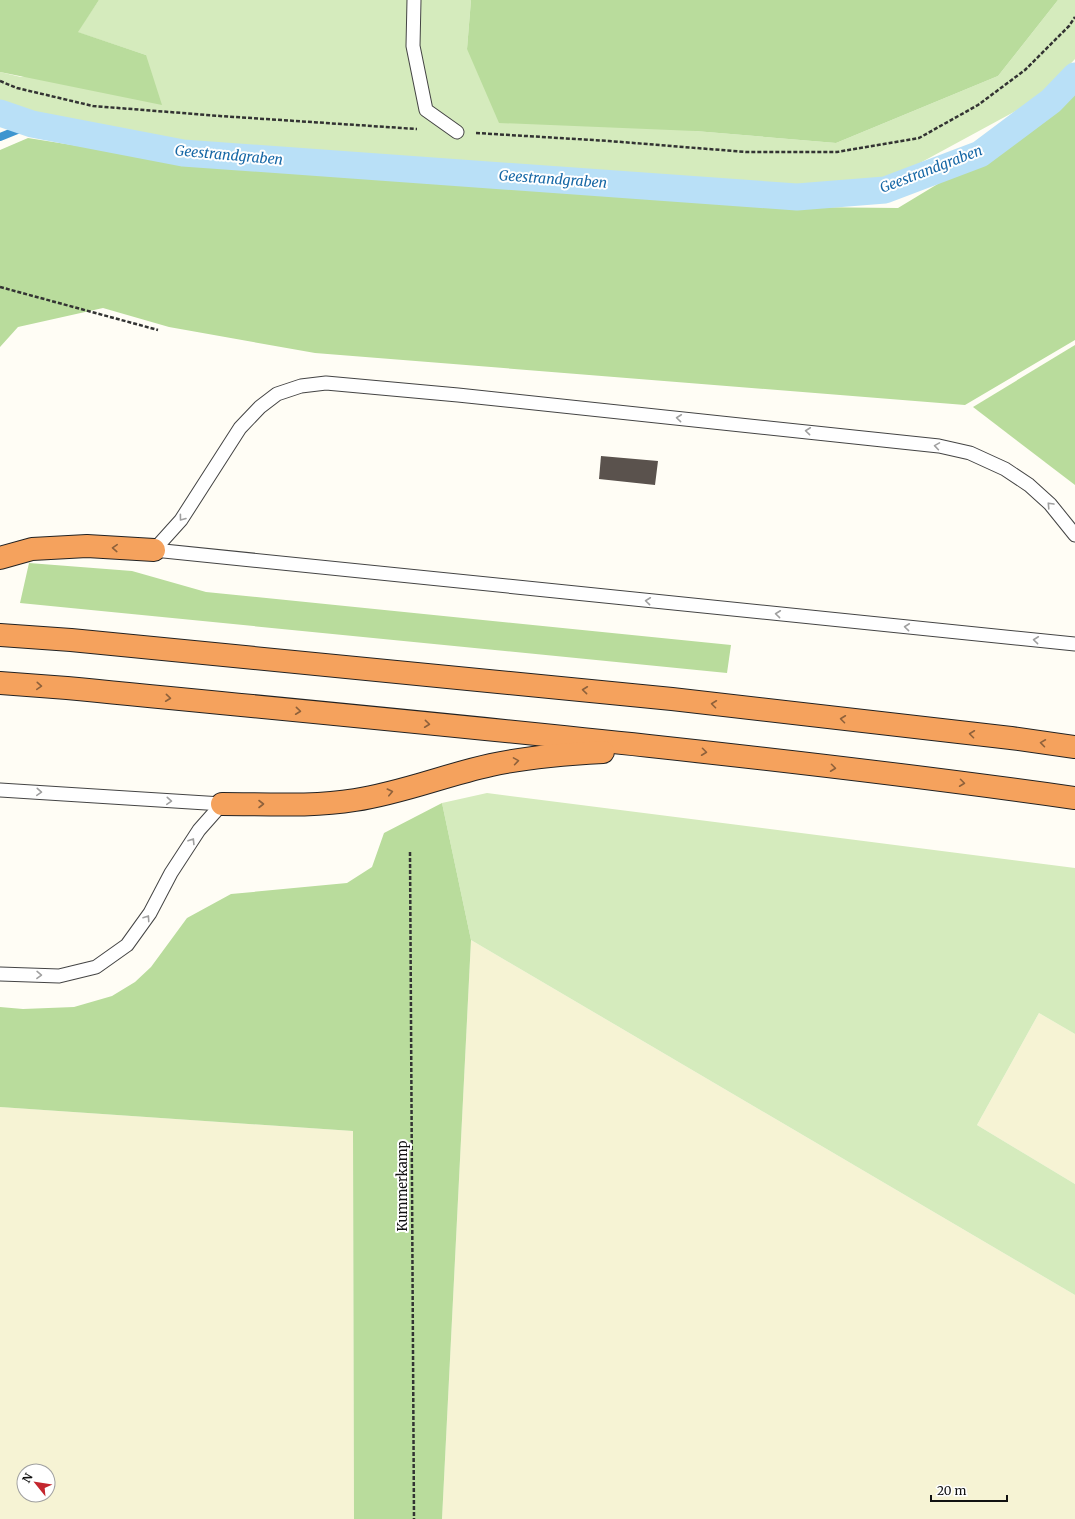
<svg xmlns="http://www.w3.org/2000/svg" width="1075" height="1519" font-family="Merriweather,serif">
<style>
.farmland{fill:#f6f3d4;fill-rule:evenodd}
.green{fill:#d5ebbd}
.forest{fill:#b9dc9c}
.lines{fill:none;stroke-linecap:round;stroke-linejoin:round}
.stream{stroke:#3f96cf;stroke-width:8}
.canal{stroke:#b9e0f7;stroke-width:27}
.building{fill:#5a524d}
.lane-casing{stroke:#444;stroke-width:15}
.highway-casing{stroke:#222;stroke-width:24}
.path{stroke:#333;stroke-width:2.5;stroke-dasharray:4 2;stroke-linecap:butt}
.lane{stroke:#fff;stroke-width:13}
.highway{stroke:#f5a25d;stroke-width:22}
.oneway{stroke:#a0a0a0}
.oneway2{stroke:#8e613b}
.labels{text-anchor:middle;dominant-baseline:central;stroke-width:4;stroke-linejoin:round;paint-order:stroke}
.street-label{font-size:13px;fill:#111;stroke:#fff}
.water-label{font-size:14px;font-style:italic;fill:#1768a6;stroke:#fff}
</style>
<rect width="100%" height="100%" fill="#fffdf5"/>
<g class="farmland">
<polygon points="471,940 1075,1295 1075,1519 442,1519"/>
<polygon points="1039,1013 1075,1034 1075,1184 977,1125"/>
<path d="M0 1107 353 1131 354 1519H0ZM24 1471H48V1495H24Z"/>
</g>
<g class="green">
<polygon points="99,0 471,0 467,49 695,131 836,143 998,76 1058,0 1075,0 1075,59 1036,100 896,176 798,186 188,144 39,118 0,106 0,72 21,77 146,55 77,32"/>
<polygon points="487,793 1075,868 1075,1034 1039,1013 977,1125 1075,1184 1075,1295 471,940 442,803"/>
</g>
<g class="forest">
<polygon points="0,0 99,0 78,32 146,55 162,105 0,72"/>
<polygon points="471,0 1058,0 998,76 836,143 695,131 499,123 467,49"/>
<polygon points="1075,82 1075,340 965,405 315,353 169,327 103,308 18,327 0,347 0,150 28,138 174,161 800,207 898,208 1032,127"/>
<polygon points="1075,345 1075,485 973,407"/>
<polygon points="29,563 132,571 206,592 731,645 727,673 20,603"/>
<polygon points="442,803 471,940 442,1519 354,1519 353,1131 0,1107 0,1007 23,1009 74,1007 112,996 135,982 151,967 187,918 231,894 347,883 372,867 384,833"/>
</g>
<g class="lines">
<polyline class="stream" points="0,137 32,124"/>
<polyline class="canal" points="0,113 32,124 183,153 797,197 885,190 980,154 1051,101 1075,76"/>
</g>
<polygon class="building" points="601,456 658,461 655,485 599,479"/>
<g class="lines">
<defs>
<g id="lane">
<polyline points="414,0 413,46 426,110 457,132"/>
<polyline points="154,550 181,520 240,428 260,407 277,394 301,386 326,383 458,395 939,446 970,453 1005,469 1029,485 1050,504 1075,535"/>
<polyline points="154,550 1075,644"/>
<polyline points="0,790 222,804"/>
<polyline points="0,974 59,976 96,967 127,945 150,913 171,873 199,830 222,804"/>
</g>
<g id="highway">
<polyline points="0,558 32,549 87,546 154,550"/>
<polyline points="0,635 71,640 672,699 1011,738 1075,747"/>
<path d="M0 683 67 688C403 721 740 751 1075 798"/>
<path d="M222 804C266 804 312 807 355 800 402 793 445 775 491 765 527 757 565 754 603 752"/>
</g>
</defs>
<use href="#lane" class="lane-casing"/>
<use href="#highway" class="highway-casing"/>
<g class="path">
<polyline points="0,81 17,88 93,106 220,116 417,129"/>
<polyline points="476,133 609,141 746,152 837,152 919,138 978,105 1025,70 1069,26 1075,17"/>
<polyline points="0,287 158,330"/>
<polyline points="410,852 414,1519"/>
</g>
<use href="#lane" class="lane"/>
<use href="#highway" class="highway"/>
</g>
<defs><path id="oneway-chevron" d="M-2-3.5L2.5 0L-2 3.5" fill="none" stroke-width="1.6" stroke-linecap="round" stroke-linejoin="round"/></defs>
<g class="oneway">
<use href="#oneway-chevron" transform="translate(679 418) rotate(-174)"/>
<use href="#oneway-chevron" transform="translate(808 431) rotate(-174)"/>
<use href="#oneway-chevron" transform="translate(937 446) rotate(-171)"/>
<use href="#oneway-chevron" transform="translate(1050 505) rotate(-133)"/>
<use href="#oneway-chevron" transform="translate(182 518) rotate(127)"/>
<use href="#oneway-chevron" transform="translate(648 601) rotate(-174)"/>
<use href="#oneway-chevron" transform="translate(778 614) rotate(-174)"/>
<use href="#oneway-chevron" transform="translate(907 627) rotate(-174)"/>
<use href="#oneway-chevron" transform="translate(1036 640) rotate(-174)"/>
<use href="#oneway-chevron" transform="translate(39 792) rotate(4)"/>
<use href="#oneway-chevron" transform="translate(169 801) rotate(4)"/>
<use href="#oneway-chevron" transform="translate(192 841) rotate(-58)"/>
<use href="#oneway-chevron" transform="translate(147 918) rotate(-56)"/>
<use href="#oneway-chevron" transform="translate(39 975) rotate(1)"/>
</g>
<g class="oneway2">
<use href="#oneway-chevron" transform="translate(115 548) rotate(-177)"/>
<use href="#oneway-chevron" transform="translate(39 686) rotate(4)"/>
<use href="#oneway-chevron" transform="translate(585 690) rotate(-174)"/>
<use href="#oneway-chevron" transform="translate(168 698) rotate(6)"/>
<use href="#oneway-chevron" transform="translate(714 704) rotate(-173)"/>
<use href="#oneway-chevron" transform="translate(298 711) rotate(6)"/>
<use href="#oneway-chevron" transform="translate(843 719) rotate(-173)"/>
<use href="#oneway-chevron" transform="translate(427 724) rotate(6)"/>
<use href="#oneway-chevron" transform="translate(972 734) rotate(-173)"/>
<use href="#oneway-chevron" transform="translate(1043 743) rotate(-172)"/>
<use href="#oneway-chevron" transform="translate(704 752) rotate(7)"/>
<use href="#oneway-chevron" transform="translate(516 761) rotate(-9)"/>
<use href="#oneway-chevron" transform="translate(833 768) rotate(7)"/>
<use href="#oneway-chevron" transform="translate(962 783) rotate(7)"/>
<use href="#oneway-chevron" transform="translate(390 792) rotate(-13)"/>
<use href="#oneway-chevron" transform="translate(261 804)"/>
</g>
<g class="labels">
<g class="street-label">
<text transform="translate(402 1186) rotate(-90)">Kummerkamp</text>
</g>
<g class="water-label">
<text transform="translate(229 155) rotate(5)">Geestrandgraben</text>
<text transform="translate(931 169) rotate(-21)">Geestrandgraben</text>
<text transform="translate(553 179) rotate(4)">Geestrandgraben</text>
</g>
</g>
<g transform="translate(36 1483) rotate(300)"><circle r="19" fill="#ffffff" stroke="#a0a0a0"/>
<path d="M0-3L7 15L0 10L-7 15Z" fill="#c4262e"/>
<text y="-6" font-size="11" font-weight="bold" text-anchor="middle" fill="#111111">N</text>
</g>
<path d="M931 1495v6h76v-6" fill="none" stroke="#111111" stroke-width="2"/>
<text x="937" y="1495" font-size="12" fill="#111111" stroke="#ffffff" stroke-width="3" paint-order="stroke">20 m</text>
</svg>
